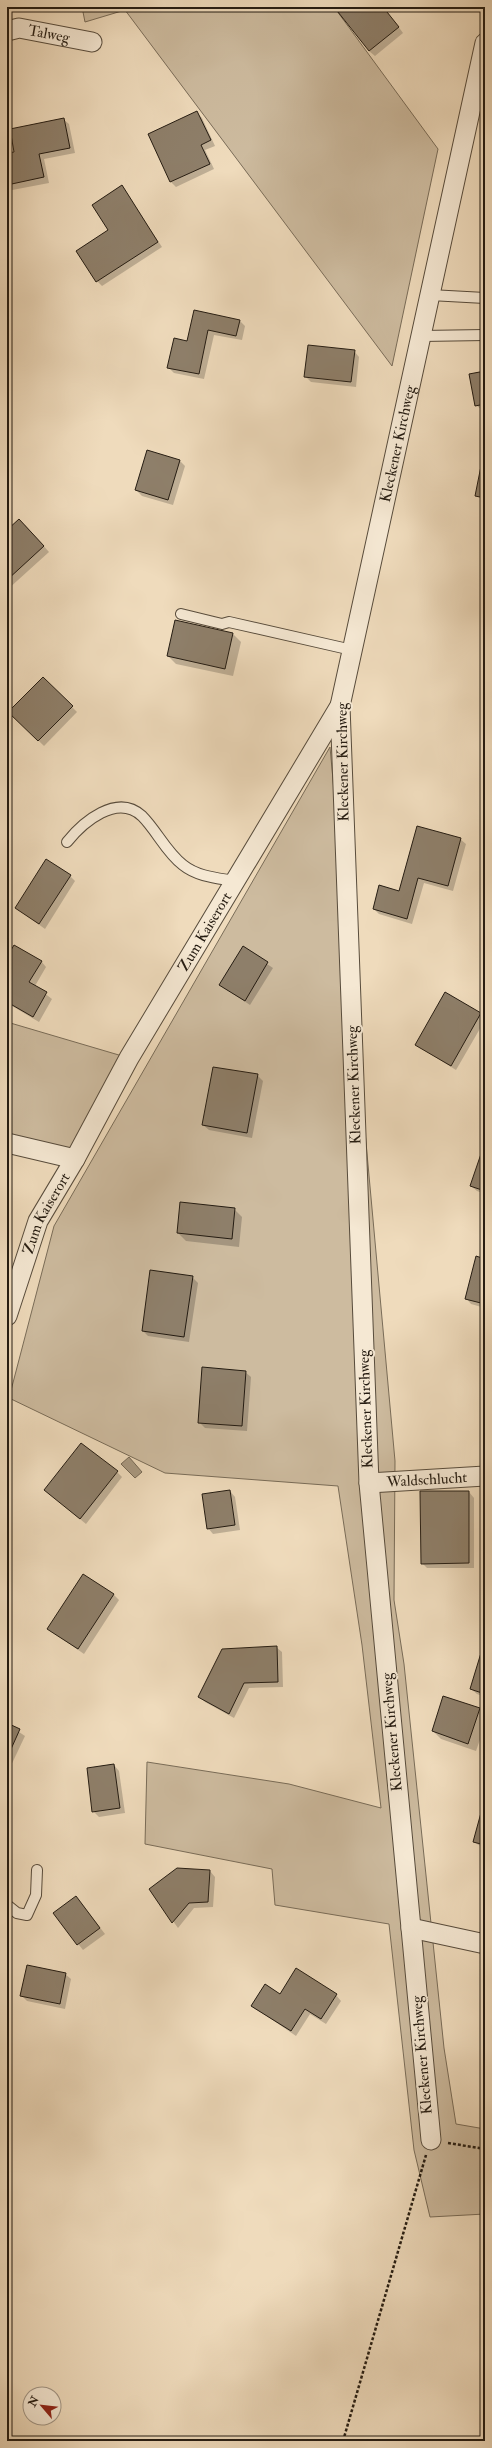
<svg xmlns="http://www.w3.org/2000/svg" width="492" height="2448" font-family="'IM FELL Double Pica',serif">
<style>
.green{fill:#cdbb9f;stroke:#796c58}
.water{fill:#aa9a82;stroke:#756855}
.shadow{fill:#0003}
.building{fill:#8e7f6a;stroke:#251c12}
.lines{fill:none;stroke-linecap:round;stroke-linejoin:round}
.lane-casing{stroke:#584c3c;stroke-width:12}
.street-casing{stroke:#584c3c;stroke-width:21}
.path{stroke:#251c12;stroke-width:2.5;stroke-dasharray:3 2;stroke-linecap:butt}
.lane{stroke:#f5e8d3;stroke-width:10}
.street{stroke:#f5e8d3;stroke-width:19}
.labels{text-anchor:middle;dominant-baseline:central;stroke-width:4;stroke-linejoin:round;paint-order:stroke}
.street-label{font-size:15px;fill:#251c12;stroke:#f5e8d3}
</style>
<rect width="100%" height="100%" fill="#efdbbc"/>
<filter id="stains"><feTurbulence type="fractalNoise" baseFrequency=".005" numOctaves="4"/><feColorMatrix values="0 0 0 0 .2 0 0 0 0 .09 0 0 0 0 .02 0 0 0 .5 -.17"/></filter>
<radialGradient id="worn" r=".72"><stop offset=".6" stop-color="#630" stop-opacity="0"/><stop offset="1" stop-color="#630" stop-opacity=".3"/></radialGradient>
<g class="green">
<polygon points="82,7 334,7 438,149 392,366 125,10 85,22"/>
<polygon points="330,747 395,1461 394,1600 404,1664 444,2048 456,2124 485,2129 485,2214 430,2217 414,2150 389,1924 275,1905 272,1869 145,1844 147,1762 289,1784 381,1808 362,1645 338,1486 165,1473 9,1398 54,1226"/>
<polygon points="7,1022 129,1058 75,1159 7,1143"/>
</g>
<polygon class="water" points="129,1457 142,1472 135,1478 121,1464"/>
<g class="shadow">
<polygon points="346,7 384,7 403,33 375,56 369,51"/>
<polygon points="197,113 202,118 215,146 205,150 214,169 176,187 171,182 149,135"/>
<polygon points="63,119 69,124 75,153 44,159 49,183 7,191 7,154 15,153"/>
<polygon points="122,187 162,247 102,286 97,281"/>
<polygon points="195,311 239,320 245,326 242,340 214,335 204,379 174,373 168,367 188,342"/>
<polygon points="354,351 359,357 356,387 311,382 306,377"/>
<polygon points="485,372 485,410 482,410 476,405"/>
<polygon points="180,461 185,466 173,505 142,496 136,490"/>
<polygon points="485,468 485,501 476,495"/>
<polygon points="25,525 49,552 7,590 7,531"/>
<polygon points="233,634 241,642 233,676 176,664 168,656"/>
<polygon points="43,678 77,712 44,746 9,712"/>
<polygon points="460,839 466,844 453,891 424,883 412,924 379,914 374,909 400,892"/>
<polygon points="70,876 75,881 45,929 16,908"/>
<polygon points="243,948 273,968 250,1005 220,985"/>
<polygon points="7,959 41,961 46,967 35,986 52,999 39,1022 7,1003"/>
<polygon points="480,1014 485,1020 456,1070 416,1045"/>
<polygon points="257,1075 263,1081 252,1138 209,1130 203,1125"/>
<polygon points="485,1150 485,1194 477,1191 471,1186"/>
<polygon points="234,1209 242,1217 239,1247 186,1241 178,1233"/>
<polygon points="485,1260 485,1308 471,1304 466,1298"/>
<polygon points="192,1277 198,1283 189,1342 148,1336 143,1331"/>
<polygon points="245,1372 251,1377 247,1431 205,1428 199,1422"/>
<polygon points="117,1472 122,1477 86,1524 45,1490"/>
<polygon points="230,1491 235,1497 240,1530 213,1534 208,1528"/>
<polygon points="469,1492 474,1498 474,1568 427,1568 422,1563"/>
<polygon points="113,1594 119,1600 84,1654 48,1629"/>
<polygon points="485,1644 485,1697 477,1694 471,1689"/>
<polygon points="276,1647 282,1652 283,1687 249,1688 234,1718 205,1702 200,1697"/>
<polygon points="479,1709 485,1715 485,1725 476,1751 441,1739 433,1731"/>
<polygon points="7,1724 25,1736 7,1774"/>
<polygon points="114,1765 119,1771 125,1813 99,1817 93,1811"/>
<polygon points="485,1802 485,1849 474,1842"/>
<polygon points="177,1869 210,1871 215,1877 213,1907 194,1908 178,1928 150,1889"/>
<polygon points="81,1903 105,1934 83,1950 54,1913"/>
<polygon points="65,1974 71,1979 65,2009 27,2001 22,1996"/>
<polygon points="280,1995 336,1995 341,2001 326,2024 310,2014 296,2036 252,2006"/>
</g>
<g class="building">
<polygon points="345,7 383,7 399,27 369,51 338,12"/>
<polygon points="197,111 211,140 201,145 210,164 170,182 148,134"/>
<polygon points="64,118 70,148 39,154 44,177 7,185 7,153 14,152 10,129"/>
<polygon points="122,185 158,242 96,282 76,251 108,230 92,205"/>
<polygon points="484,264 485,265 485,282 482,282"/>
<polygon points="194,310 240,320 236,336 208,330 199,374 167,368 174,338 187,341"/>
<polygon points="308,345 355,350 351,382 304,377"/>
<polygon points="485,371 485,404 475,406 469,374"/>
<polygon points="147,450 180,460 168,500 135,490"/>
<polygon points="481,466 485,467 485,498 475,496"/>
<polygon points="19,519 44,546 7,580 7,530"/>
<polygon points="175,620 233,633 225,669 167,656"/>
<polygon points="43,677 73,706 38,741 8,712"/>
<polygon points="417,826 461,838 448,886 418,878 407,919 373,909 379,885 399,891"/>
<polygon points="46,859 71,875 39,924 15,908"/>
<polygon points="14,945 42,961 29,982 47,992 33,1017 7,1002 7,957"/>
<polygon points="243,946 268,962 245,1001 219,985"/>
<polygon points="445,992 481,1013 451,1066 415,1045"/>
<polygon points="213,1067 258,1074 247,1133 202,1125"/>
<polygon points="483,1148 485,1149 485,1191 470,1186"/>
<polygon points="180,1202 235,1208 232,1239 177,1233"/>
<polygon points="476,1256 485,1259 485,1304 465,1299"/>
<polygon points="150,1270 193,1276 184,1337 142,1331"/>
<polygon points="202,1367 246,1371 242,1426 198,1423"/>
<polygon points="81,1443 118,1471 80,1519 44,1490"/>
<polygon points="230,1490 235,1525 207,1529 202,1494"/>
<polygon points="420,1491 469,1491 469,1563 421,1564"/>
<polygon points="83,1574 114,1594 78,1649 47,1629"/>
<polygon points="484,1643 485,1643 485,1694 470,1689"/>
<polygon points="277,1646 278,1682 244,1683 229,1714 198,1697 222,1649"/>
<polygon points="443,1696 480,1708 468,1744 432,1731"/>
<polygon points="7,1723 20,1729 7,1758"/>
<polygon points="114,1764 120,1808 92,1812 87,1768"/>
<polygon points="485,1798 485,1845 473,1842"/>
<polygon points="177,1868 210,1870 208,1902 189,1903 172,1923 149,1889"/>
<polygon points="76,1896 100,1928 77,1945 53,1913"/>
<polygon points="27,1965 66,1973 60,2004 20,1996"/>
<polygon points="296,1968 337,1994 321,2019 305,2009 291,2031 251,2006 265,1984 280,1994"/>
</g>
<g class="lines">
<defs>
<g id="lane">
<polyline points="430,295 485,298"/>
<polyline points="421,336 485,335"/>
<polyline points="181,614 222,624 229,622 352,650"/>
<path d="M67 842C83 822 117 793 142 816 157 831 166 852 183 865 198 877 218 878 235 881"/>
<polyline points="7,1905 17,1913 27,1915 36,1895 37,1870"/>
</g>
<g id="street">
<path id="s1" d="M7 31 19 28 92 42"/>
<polyline points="7,1143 75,1159"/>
<path id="s2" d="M7 1316 38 1221 75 1159 129 1058 340 706"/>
<path id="s3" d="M369 1483 485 1476"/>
<polyline points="411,1928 485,1944"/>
<path id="s4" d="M431 2140 369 1483 340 706 485 43"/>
</g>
</defs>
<use href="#lane" class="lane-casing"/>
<use href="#street" class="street-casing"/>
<g class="path">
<polyline points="448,2143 485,2149"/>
<polyline points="343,2441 426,2155"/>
</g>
<use href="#lane" class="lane"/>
<use href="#street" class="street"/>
</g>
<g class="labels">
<g class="street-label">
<text stroke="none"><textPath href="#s1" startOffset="43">Talweg</textPath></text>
<text stroke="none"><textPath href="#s4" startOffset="1706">Kleckener Kirchweg</textPath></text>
<text transform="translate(343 762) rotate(-91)">Kleckener Kirchweg</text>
<text stroke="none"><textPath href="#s2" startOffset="434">Zum Kaiserort</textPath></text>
<text transform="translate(354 1085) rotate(-92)">Kleckener Kirchweg</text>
<text stroke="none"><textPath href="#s2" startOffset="110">Zum Kaiserort</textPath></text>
<text transform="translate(366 1409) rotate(-92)">Kleckener Kirchweg</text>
<text stroke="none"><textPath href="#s3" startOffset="58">Waldschlucht</textPath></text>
<text transform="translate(392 1732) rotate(-95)">Kleckener Kirchweg</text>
<text transform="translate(422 2055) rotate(-95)">Kleckener Kirchweg</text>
</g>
</g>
<rect width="492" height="2448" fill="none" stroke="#efdbbc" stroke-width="24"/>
<rect x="8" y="8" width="476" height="2432" fill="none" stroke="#251c12" stroke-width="2"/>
<rect x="12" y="12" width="468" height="2424" fill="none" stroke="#251c12"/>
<g transform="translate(42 2406) rotate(298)"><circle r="19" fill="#f5e8d3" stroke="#a29686"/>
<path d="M0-3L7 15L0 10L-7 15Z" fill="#8f2418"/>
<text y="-6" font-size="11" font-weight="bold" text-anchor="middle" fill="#251c12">N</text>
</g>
<rect width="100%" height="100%" filter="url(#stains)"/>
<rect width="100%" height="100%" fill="url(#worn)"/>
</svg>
